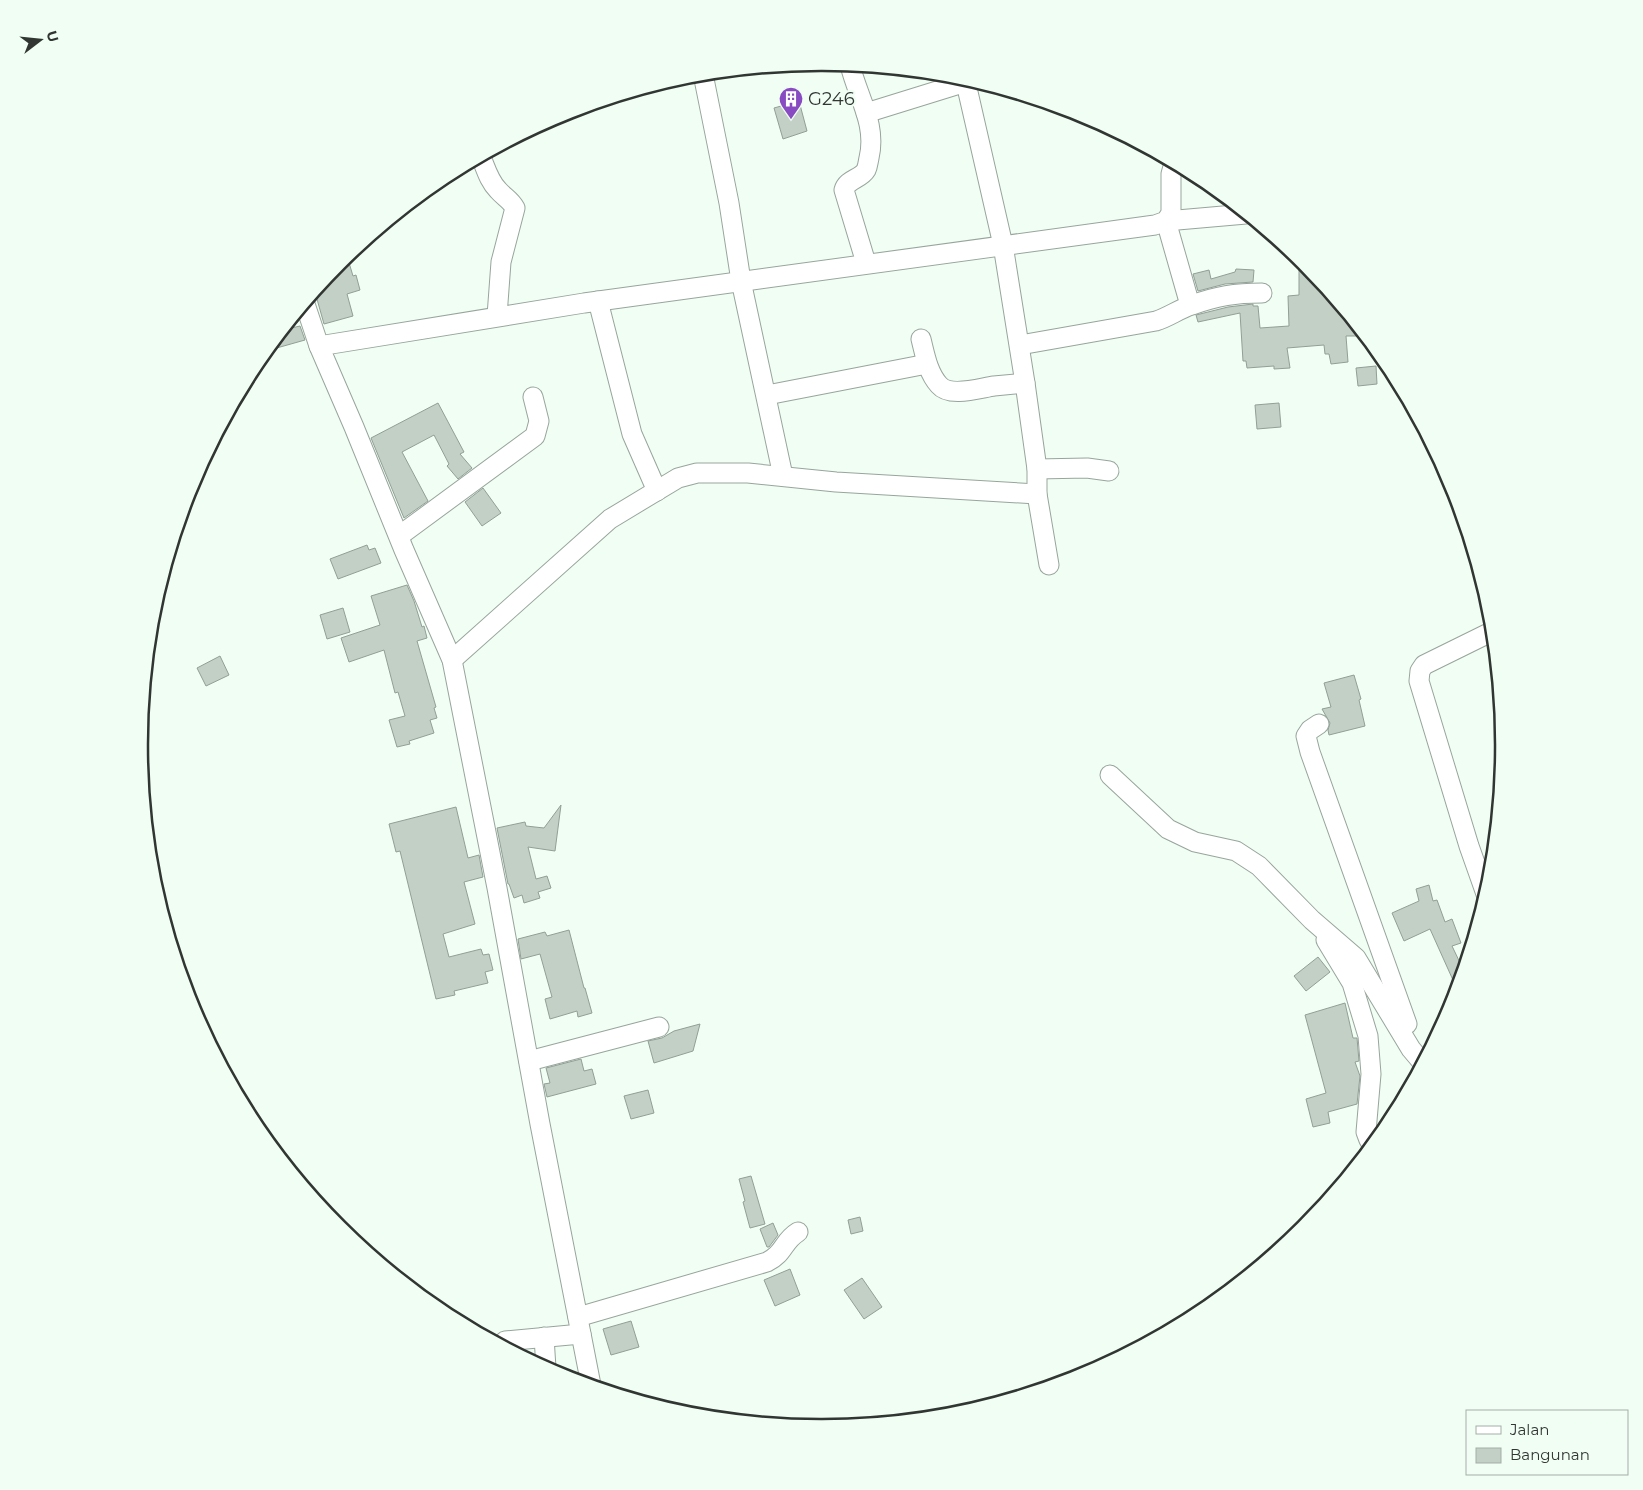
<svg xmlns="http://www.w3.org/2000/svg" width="1643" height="1490" font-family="Montserrat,sans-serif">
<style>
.building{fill:#c2d0c6;stroke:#929f96}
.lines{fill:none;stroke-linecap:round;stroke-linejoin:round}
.minor-casing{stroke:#98a59c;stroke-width:21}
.minor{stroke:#fff;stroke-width:19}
.labels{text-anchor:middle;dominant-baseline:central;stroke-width:4.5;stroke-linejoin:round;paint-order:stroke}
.poi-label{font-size:18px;fill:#313633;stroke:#f0fef4;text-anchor:start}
.rim{fill:none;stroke:#313633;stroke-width:2.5}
</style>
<rect width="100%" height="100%" fill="#f0fef4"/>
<g class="building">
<polygon points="799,101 807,131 783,139 774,108"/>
<polygon points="347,256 353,276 356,275 360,290 347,294 353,316 324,324 315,292 339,262"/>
<polygon points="1299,258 1365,336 1346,336 1348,362 1331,364 1329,354 1325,354 1324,345 1287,348 1290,368 1274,369 1274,366 1247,368 1246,361 1243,361 1240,313 1198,322 1196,315 1228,307 1253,304 1253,306 1258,306 1260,328 1289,326 1288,296 1299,295"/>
<polygon points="1236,269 1254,270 1253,282 1225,284 1198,291 1193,274 1209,270 1211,279 1235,272"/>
<polygon points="300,326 305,340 266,351 283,330"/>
<polygon points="1376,366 1377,384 1358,386 1356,368"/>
<polygon points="438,403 464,452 460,454 472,468 458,479 447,466 449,464 434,435 402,452 428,501 404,518 371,438"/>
<polygon points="1279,403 1281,427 1257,429 1255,405"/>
<polygon points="483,488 501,513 482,526 465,502"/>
<polygon points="367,545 369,550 375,548 381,563 338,579 330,559"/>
<polygon points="407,585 414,601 422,627 424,626 427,638 417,641 436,707 434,708 437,718 430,720 434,733 409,741 410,744 397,747 389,720 405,716 398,692 395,693 384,650 349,662 341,638 380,625 371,596"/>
<polygon points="343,608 350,632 327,639 320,615"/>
<polygon points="220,656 229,675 206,686 197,668"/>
<polygon points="1354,675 1361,699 1359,700 1365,726 1329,735 1328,730 1330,723 1322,709 1331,707 1324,683"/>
<polygon points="561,805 555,851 528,847 536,879 547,876 551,888 538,892 540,898 524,903 522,895 514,898 509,884 508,884 497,828 525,822 526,826 544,828"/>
<polygon points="456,807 468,858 479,855 483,877 464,882 475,924 443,934 449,957 481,949 483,955 489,954 493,970 485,972 488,983 454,991 455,995 436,999 400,851 396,852 389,824"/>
<polygon points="1429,885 1433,901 1437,900 1445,922 1452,919 1461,943 1452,946 1463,969 1457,989 1430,929 1404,941 1392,913 1419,901 1416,889"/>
<polygon points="569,930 584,988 585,988 592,1013 578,1017 577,1011 550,1019 545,999 552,997 540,954 521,959 518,939 545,932 547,936"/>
<polygon points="1318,957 1330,972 1306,991 1294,976"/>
<polygon points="1345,1003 1353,1038 1357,1038 1359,1061 1355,1062 1360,1076 1357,1104 1328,1112 1330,1123 1313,1127 1306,1099 1326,1093 1305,1015"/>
<polygon points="700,1024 693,1051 654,1063 648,1041 662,1038 674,1031"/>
<polygon points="581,1059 584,1071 592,1069 596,1084 547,1097 544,1084 550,1083 546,1068"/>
<polygon points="648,1090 654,1113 631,1119 624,1096"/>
<polygon points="751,1176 765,1224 750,1228 743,1202 745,1201 739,1179"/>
<polygon points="860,1217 863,1231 851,1234 848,1220"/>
<polygon points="773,1223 778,1235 769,1247 767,1247 760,1229"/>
<polygon points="790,1269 800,1295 775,1306 764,1280"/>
<polygon points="862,1278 882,1307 864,1319 844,1290"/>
<polygon points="631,1321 639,1347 611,1355 603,1329"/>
</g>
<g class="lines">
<defs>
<g id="minor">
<path d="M850 65C858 98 877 124 869 158 868 162 868 166 866 170 861 179 847 179 844 190L866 263"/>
<polyline points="703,74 729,203 741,281 783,476"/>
<polyline points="965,79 1003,245 1025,383 1037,469 1037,494 1049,565"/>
<polyline points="866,113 966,82"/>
<path d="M481 157C486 169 489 181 498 190 504 197 511 200 515 208L501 262 497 316"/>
<polyline points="598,301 632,434 657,491"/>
<polyline points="305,304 319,346 354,427 404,550 452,660 497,888 540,1124 591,1385"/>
<polyline points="1190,305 1166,221 1246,214"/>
<path d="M921 339C925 355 928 373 939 385 950 398 980 388 994 386 1005 385 1015 384 1025 383"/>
<path d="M1020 345 1156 321C1169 317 1179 309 1192 305 1217 296 1235 293 1262 293"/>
<polyline points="319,346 584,303 1155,225 1166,221 1171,213 1171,174 1174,163"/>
<polyline points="767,395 927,364"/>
<polyline points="1037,469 1087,468 1109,471"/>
<polyline points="399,536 535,436 539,421 533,397"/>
<polyline points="452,660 610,519 678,478 697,473 748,473 836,482 1037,494"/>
<polyline points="1319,724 1310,730 1306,736 1310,752 1407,1024"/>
<polyline points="1110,775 1168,829 1195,842 1236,851 1259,866 1312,920 1356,958 1411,1049 1422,1062"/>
<polyline points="1486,894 1469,846 1419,681 1420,671 1424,665 1493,631"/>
<polyline points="1326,940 1352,983 1368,1036 1371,1074 1366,1132 1369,1140 1377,1139"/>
<polyline points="529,1061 659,1027"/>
<path d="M578 1317 767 1262C784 1254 783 1241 798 1232"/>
<polyline points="544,1337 546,1368"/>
<polyline points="505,1341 581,1334"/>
</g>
</defs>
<use href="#minor" class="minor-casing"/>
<use href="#minor" class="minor"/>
</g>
<defs>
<symbol id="building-pin" viewBox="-11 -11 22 30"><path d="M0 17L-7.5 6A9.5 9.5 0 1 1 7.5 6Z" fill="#894bc1" stroke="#f0fef4"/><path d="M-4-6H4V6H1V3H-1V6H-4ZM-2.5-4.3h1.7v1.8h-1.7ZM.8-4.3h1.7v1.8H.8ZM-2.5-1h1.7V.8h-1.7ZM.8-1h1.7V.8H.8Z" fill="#fff"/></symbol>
</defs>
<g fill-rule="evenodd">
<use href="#building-pin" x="777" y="85" width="28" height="38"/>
</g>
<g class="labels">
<g class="poi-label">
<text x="808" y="99">G246</text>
</g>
</g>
<path d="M0 0H1643V1490H0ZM821 71H822A673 673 0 0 1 1495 744V746A673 673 0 0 1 822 1419H821A673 673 0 0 1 148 746V744A673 673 0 0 1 821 71Z" fill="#f0fef4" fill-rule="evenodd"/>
<path class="rim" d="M821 71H822A673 673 0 0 1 1495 744V746A673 673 0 0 1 822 1419H821A673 673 0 0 1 148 746V744A673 673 0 0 1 821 71Z"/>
<rect x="1466" y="1410" width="162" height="65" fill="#f0fef4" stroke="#a4aea7"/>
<rect x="1476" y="1426" width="25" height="8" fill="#ffffff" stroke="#a4aea7"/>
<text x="1510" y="1435" font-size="15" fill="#313633">Jalan</text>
<rect x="1476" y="1448" width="25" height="15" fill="#c2d0c6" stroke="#a4aea7"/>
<text x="1510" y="1460" font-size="15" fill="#313633">Bangunan</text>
<g transform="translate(40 40) rotate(74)" stroke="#f0fef4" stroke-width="4" paint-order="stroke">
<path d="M0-4L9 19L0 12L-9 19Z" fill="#313633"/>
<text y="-8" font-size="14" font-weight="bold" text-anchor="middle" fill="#313633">U</text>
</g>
</svg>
